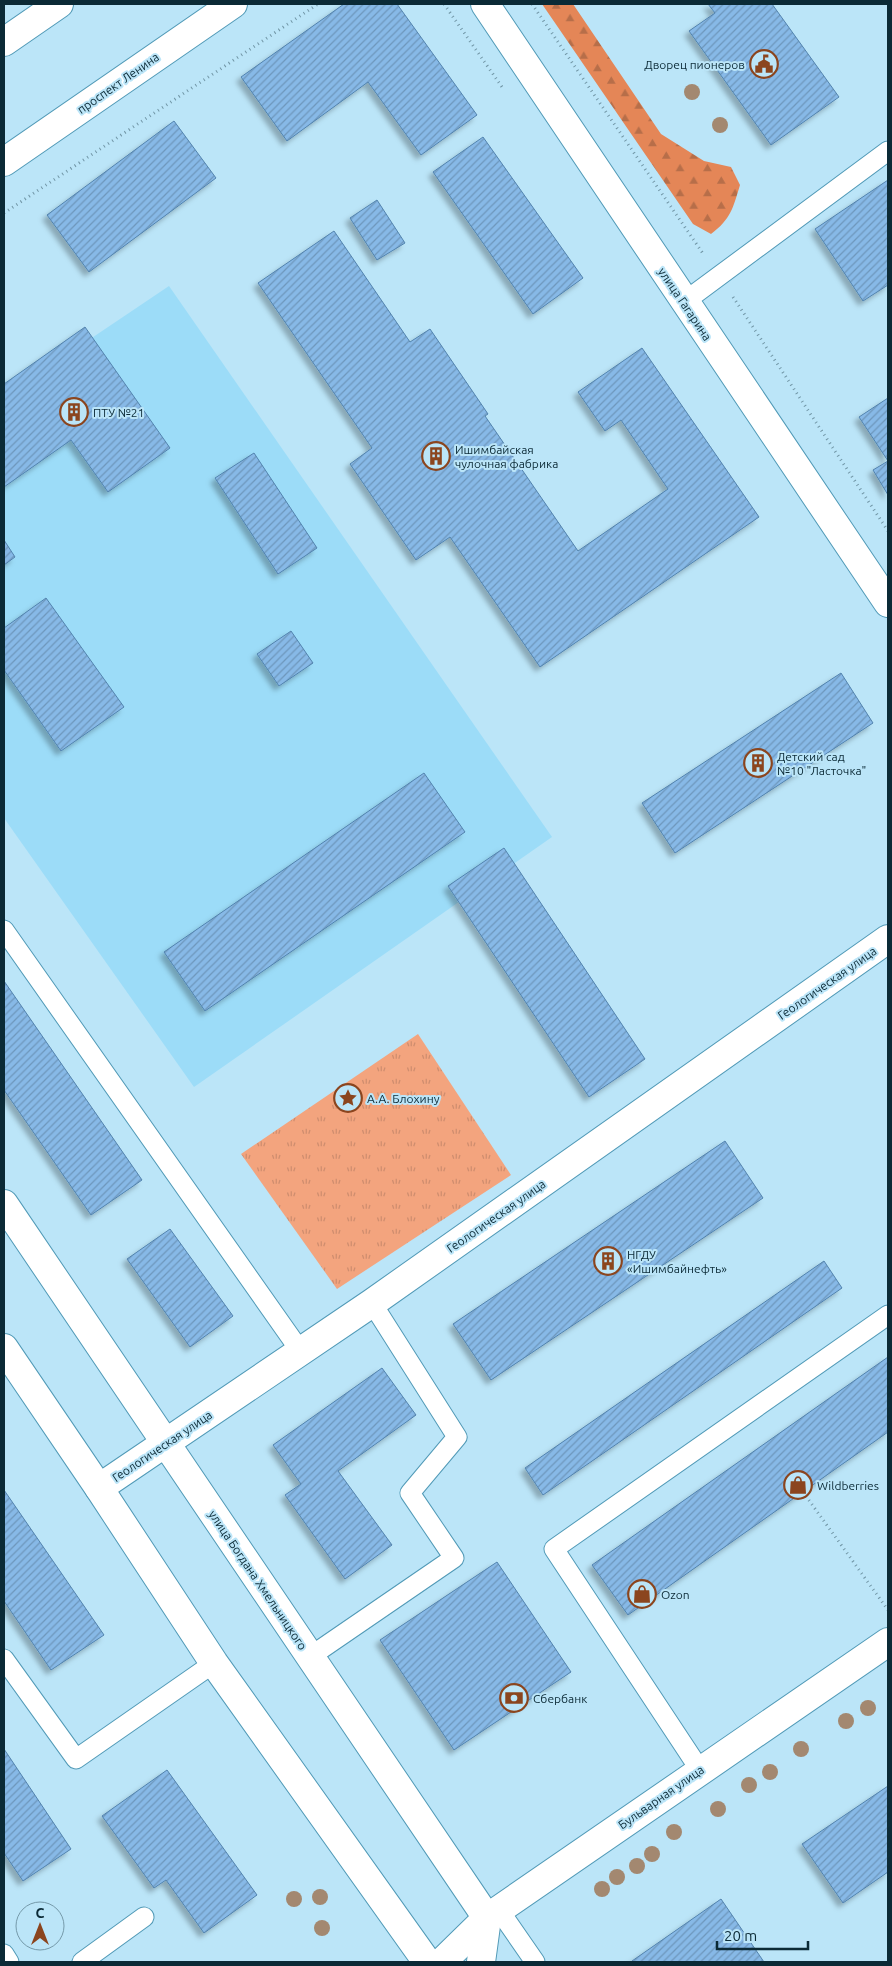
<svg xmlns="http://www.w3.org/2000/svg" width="892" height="1966" font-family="Ubuntu,sans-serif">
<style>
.built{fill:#9cdcf8}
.forest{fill:url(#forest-firs)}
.park{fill:url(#park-tufts)}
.building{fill:url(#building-hatch);stroke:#5283ae;filter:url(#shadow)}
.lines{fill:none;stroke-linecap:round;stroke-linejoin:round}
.lane-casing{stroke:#519ab7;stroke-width:21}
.street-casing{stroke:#519ab7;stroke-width:30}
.secondary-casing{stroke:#519ab7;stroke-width:30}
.path{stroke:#7196a6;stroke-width:3;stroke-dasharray:1 4;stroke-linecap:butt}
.lane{stroke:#fff;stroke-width:19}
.street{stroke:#fff;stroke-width:28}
.secondary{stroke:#fff;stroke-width:28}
.tree{fill:#a38870}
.labels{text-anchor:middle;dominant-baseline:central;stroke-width:4;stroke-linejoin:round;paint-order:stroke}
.poi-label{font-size:12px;fill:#0b2a36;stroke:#bbe5f8;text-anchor:start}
.street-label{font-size:12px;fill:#0b2a36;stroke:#bbe5f8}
</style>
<defs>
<pattern id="forest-firs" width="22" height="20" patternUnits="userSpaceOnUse" patternTransform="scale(1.25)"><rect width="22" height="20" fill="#e48657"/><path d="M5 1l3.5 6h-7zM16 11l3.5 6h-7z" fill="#b76e49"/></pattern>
<pattern id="park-tufts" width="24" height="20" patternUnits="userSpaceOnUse" patternTransform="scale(1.25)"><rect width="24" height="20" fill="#f3a47e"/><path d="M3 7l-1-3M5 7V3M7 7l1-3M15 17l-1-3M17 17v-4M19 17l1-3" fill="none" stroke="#cf8d6e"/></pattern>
<pattern id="building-hatch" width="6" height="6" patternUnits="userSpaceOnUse" patternTransform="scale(1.25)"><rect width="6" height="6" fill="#87b9e7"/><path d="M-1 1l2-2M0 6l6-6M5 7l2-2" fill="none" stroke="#6d97bc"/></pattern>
<filter id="shadow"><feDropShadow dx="-4.5" dy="4.5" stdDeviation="2.5" flood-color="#0004"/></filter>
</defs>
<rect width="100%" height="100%" fill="#bbe5f8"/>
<polygon class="built" points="169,286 552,837 194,1087 4,818 4,397"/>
<path class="forest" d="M542 4H573L661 134 704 161 731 167 740 185C733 208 731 219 711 234L693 224Z"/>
<polygon class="park" points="418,1034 511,1175 337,1289 241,1154"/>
<g class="building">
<polygon points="344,4 397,4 477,115 421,155 368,82 287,141 241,77"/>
<polygon points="708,4 772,4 839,97 771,145 689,31 715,13"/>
<polygon points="174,121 216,178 89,272 47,215"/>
<polygon points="483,137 583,278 533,314 433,172"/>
<polygon points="888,180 888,285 863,301 815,229"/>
<polygon points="377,200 405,243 377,260 350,218"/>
<polygon points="334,231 410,342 430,329 488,414 485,416 578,551 668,489 621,420 605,431 578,392 642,348 759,517 540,667 450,537 416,560 350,464 372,448 258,283"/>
<polygon points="85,327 170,448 108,492 71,440 4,487 4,384"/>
<polygon points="888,398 888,495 873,470 888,461 859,417"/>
<polygon points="254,453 317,548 278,574 215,478"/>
<polygon points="4,540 15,557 4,565"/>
<polygon points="46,598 124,707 61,751 4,670 4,628"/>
<polygon points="291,631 313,663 279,686 257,654"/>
<polygon points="841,673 873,723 675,853 642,803"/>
<polygon points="424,773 465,832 205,1011 164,952"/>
<polygon points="504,848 645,1059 589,1097 448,886"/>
<polygon points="4,981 142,1180 91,1215 4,1090"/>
<polygon points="725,1141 763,1198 491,1380 453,1324"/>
<polygon points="170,1229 233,1316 190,1347 127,1259"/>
<polygon points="824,1261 842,1288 543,1495 525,1468"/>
<polygon points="888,1357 888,1432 628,1615 592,1565"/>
<polygon points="382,1368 416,1415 338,1471 392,1545 345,1579 285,1495 301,1484 273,1445"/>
<polygon points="4,1490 104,1635 51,1670 4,1601"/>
<polygon points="497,1562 571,1672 454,1750 380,1640"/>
<polygon points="4,1749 71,1849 23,1881 4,1853"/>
<polygon points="167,1770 257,1895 204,1933 166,1880 154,1888 102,1816"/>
<polygon points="888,1786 888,1872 843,1903 802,1844"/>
<polygon points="721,1899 764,1962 633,1962 632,1961"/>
</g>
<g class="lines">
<defs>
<g id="lane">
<polyline points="684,302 888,151"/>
<polyline points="4,930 301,1352"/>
<polyline points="311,1656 454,1558 410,1493 457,1437 372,1303"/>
<polyline points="4,1659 76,1759 214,1663"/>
<polyline points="700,1770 554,1549 888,1315"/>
<polyline points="499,1910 535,1962"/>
<polyline points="4,1954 9,1962"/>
<polyline points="82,1962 144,1917"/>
</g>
<g id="street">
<polyline points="485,4 888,603"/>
<polyline points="4,1204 487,1918 481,1962"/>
<polyline points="4,1348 99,1488 214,1663 427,1962"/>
<polyline points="99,1488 372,1303 888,939"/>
</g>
<g id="secondary">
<polyline points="4,42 59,4"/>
<polyline points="4,162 233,4"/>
<polyline points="442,1962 487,1918 888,1642"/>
</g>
</defs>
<use href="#lane" class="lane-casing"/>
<use href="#street" class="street-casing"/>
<use href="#secondary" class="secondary-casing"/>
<g class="path">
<polyline points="444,4 502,87"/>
<polyline points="532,4 704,255"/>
<polyline points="4,213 318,4"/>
<polyline points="733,297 888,531"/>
<polyline points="803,1492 888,1610"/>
</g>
<use href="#lane" class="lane"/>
<use href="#street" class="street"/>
<use href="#secondary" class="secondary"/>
</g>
<g class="tree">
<circle cx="692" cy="92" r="8"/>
<circle cx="720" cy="125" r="8"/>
<circle cx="868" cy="1708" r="8"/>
<circle cx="846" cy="1721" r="8"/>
<circle cx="801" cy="1749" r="8"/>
<circle cx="770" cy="1772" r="8"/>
<circle cx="749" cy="1785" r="8"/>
<circle cx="718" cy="1809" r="8"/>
<circle cx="674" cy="1832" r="8"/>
<circle cx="652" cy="1854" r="8"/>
<circle cx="637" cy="1866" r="8"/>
<circle cx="617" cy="1877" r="8"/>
<circle cx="602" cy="1889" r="8"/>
<circle cx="320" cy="1897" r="8"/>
<circle cx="294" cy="1899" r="8"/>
<circle cx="322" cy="1928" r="8"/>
</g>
<defs>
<symbol id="civic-ring" viewBox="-11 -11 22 22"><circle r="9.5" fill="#bbe5f8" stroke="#8b451e" stroke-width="1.5"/><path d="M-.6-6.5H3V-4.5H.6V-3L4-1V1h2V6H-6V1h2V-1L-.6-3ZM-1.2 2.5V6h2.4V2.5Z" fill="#8b451e"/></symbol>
<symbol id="building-ring" viewBox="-11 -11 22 22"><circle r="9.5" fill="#bbe5f8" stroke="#8b451e" stroke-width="1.5"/><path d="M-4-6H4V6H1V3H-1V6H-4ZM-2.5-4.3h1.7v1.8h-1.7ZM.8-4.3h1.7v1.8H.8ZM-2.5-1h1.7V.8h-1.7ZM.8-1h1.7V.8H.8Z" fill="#8b451e"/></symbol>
<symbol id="sight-ring" viewBox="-11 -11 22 22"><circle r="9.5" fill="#bbe5f8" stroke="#8b451e" stroke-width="1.5"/><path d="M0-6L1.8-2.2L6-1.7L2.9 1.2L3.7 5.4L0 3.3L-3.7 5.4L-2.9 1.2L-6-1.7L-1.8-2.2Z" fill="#8b451e"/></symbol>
<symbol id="shop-ring" viewBox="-11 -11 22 22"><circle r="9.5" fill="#bbe5f8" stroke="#8b451e" stroke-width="1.5"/><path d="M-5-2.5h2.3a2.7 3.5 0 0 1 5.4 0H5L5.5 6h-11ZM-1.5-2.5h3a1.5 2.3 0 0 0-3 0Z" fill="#8b451e"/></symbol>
<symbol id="bank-ring" viewBox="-11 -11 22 22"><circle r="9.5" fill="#bbe5f8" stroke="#8b451e" stroke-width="1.5"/><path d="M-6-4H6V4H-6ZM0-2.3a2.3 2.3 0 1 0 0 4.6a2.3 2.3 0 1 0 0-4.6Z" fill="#8b451e"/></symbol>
</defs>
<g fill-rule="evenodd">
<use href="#civic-ring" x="748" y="48" width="32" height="32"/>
<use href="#building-ring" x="58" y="396" width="32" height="32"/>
<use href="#building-ring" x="420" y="440" width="32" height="32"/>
<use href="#building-ring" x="742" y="747" width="32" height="32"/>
<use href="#sight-ring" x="332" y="1082" width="32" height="32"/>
<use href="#building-ring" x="592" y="1245" width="32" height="32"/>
<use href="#shop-ring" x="782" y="1469" width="32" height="32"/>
<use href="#shop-ring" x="626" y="1578" width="32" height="32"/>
<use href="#bank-ring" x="498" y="1682" width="32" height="32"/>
</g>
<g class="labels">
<g class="poi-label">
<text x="745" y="64" text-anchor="end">Дворец пионеров</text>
<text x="93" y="412">ПТУ №21</text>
<text x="455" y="449">Ишимбайская<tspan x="455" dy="14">чулочная фабрика</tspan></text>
<text x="777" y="756">Детский сад<tspan x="777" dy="14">№10 "Ласточка"</tspan></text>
<text x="367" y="1098">А.А. Блохину</text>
<text x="627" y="1254">НГДУ<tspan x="627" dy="14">«Ишимбайнефть»</tspan></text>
<text x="817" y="1485">Wildberries</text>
<text x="661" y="1594">Ozon</text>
<text x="533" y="1698">Сбербанк</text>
</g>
<g class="street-label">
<text transform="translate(118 83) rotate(-35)">проспект Ленина</text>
<text transform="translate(685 304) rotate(56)">улица Гагарина</text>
<text transform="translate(827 983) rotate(-35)">Геологическая улица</text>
<text transform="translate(496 1216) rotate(-35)">Геологическая улица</text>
<text transform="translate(162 1446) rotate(-34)">Геологическая улица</text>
<text transform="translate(258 1580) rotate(56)">улица Богдана Хмельницкого</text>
<text transform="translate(661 1797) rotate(-35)">Бульварная улица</text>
</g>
</g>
<rect width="892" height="1966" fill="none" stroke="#0b2a36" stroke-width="10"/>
<g transform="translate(40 1926)"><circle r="24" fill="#bbe5f8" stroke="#759aaa"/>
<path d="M0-4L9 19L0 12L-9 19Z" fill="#8b451e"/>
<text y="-8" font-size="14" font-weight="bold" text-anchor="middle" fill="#0b2a36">С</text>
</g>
<path d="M717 1941v8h91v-8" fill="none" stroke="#0b2a36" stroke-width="2.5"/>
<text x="724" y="1941" font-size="15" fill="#0b2a36" stroke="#bbe5f8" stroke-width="4" paint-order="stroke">20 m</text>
</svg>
